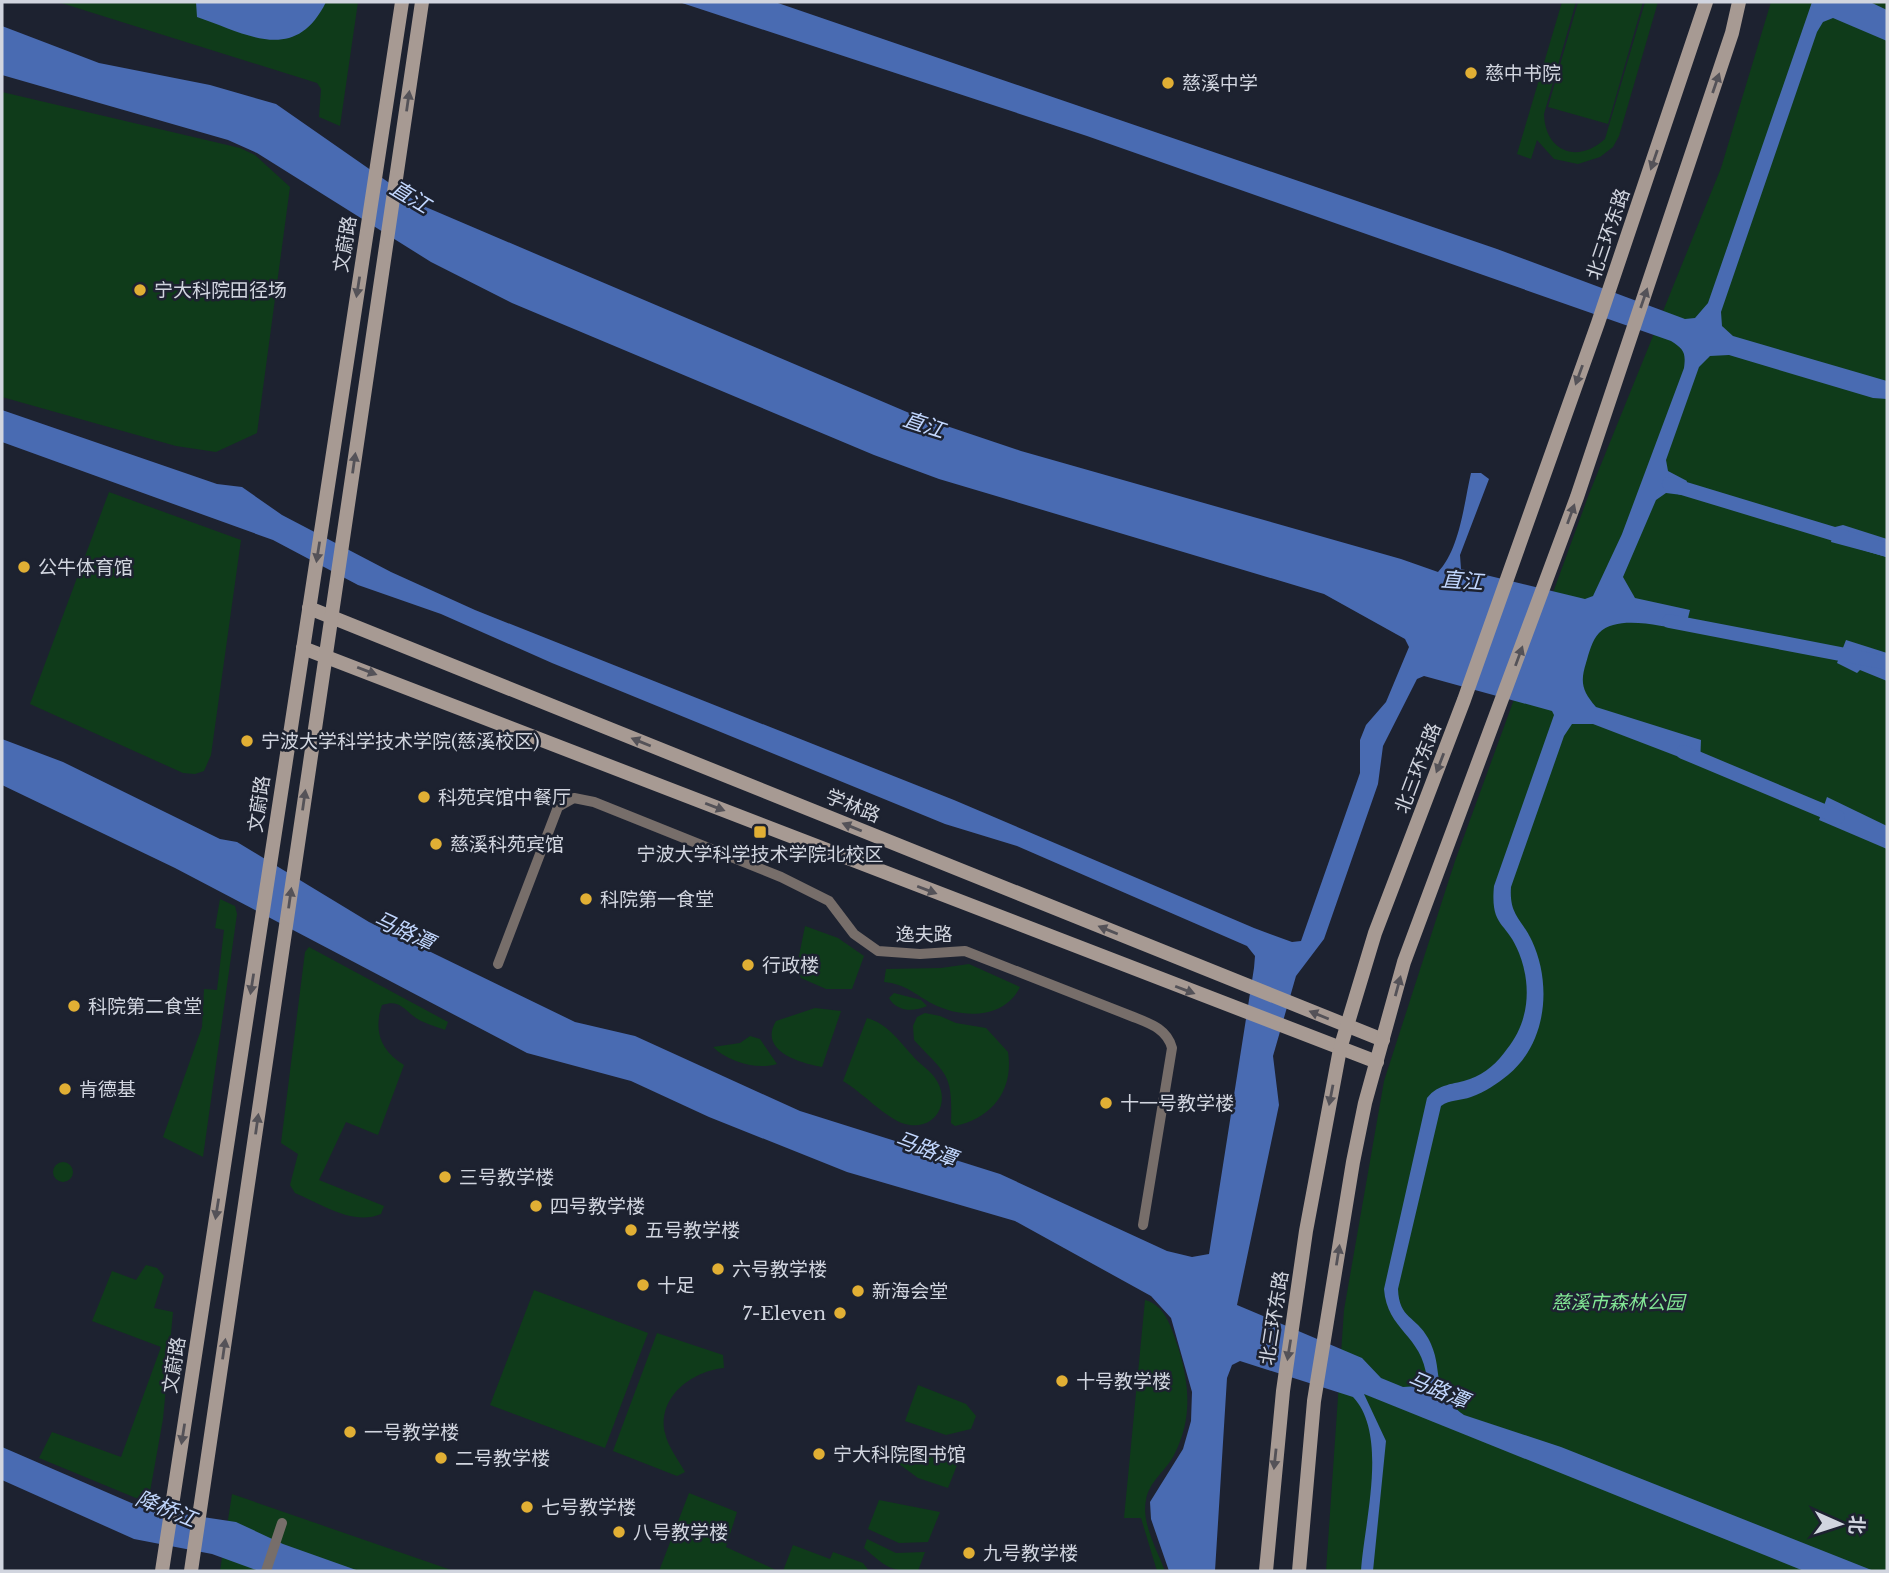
<svg xmlns="http://www.w3.org/2000/svg" width="1889" height="1573" font-family="'Libre Baskerville','Noto Sans SC',serif">
<style>
.green{fill:#0f3b1a}
.water{fill:#496bb2;fill-rule:evenodd}
.lines{fill:none;stroke-linecap:round;stroke-linejoin:round}
.canal{stroke:#496bb2;stroke-width:14}
.minor{stroke:#776e6a;stroke-width:10}
.secondary{stroke:#a79a93;stroke-width:14}
.oneway{fill:#545258}
.poi-dot{fill:#e1af34;stroke:#1d2230;stroke-width:2.5}
.labels{text-anchor:middle;dominant-baseline:central;stroke-width:5;stroke-linejoin:round;paint-order:stroke}
.poi-label{font-size:19px;fill:#d1d5df;stroke:#1d2230;text-anchor:start}
.street-label{font-size:19px;fill:#d1d5df;stroke:#1d2230}
.park-label{font-size:19px;font-style:italic;fill:#82e795;stroke:#1d2230}
.water-label{font-size:21px;font-style:italic;fill:#c2d7fe;stroke:#1d2230}
</style>
<rect width="100%" height="100%" fill="#1d2230"/>
<g class="green">
<polygon points="58,2 358,2 340,126 319,117 321,89 317,83"/>
<path d="M1562 2H1576L1544 114C1545 152 1578 164 1605 139L1645 2H1658L1619 136 1613 147 1600 157 1578 164 1554 159 1537 140 1531 159 1517 154Z"/>
<polygon points="1578,2 1643,2 1608,124 1548,107"/>
<polygon points="1771,2 1887,2 1887,1571 1326,1571 1344,1310 1384,1081 1455,861 1589,494 1721,168"/>
<polygon points="2,92 240,148 255,155 290,187 257,433 216,452 176,446 2,397"/>
<polygon points="109,492 241,540 211,755 204,771 195,774 183,773 30,704"/>
<polygon points="220,899 235,906 237,914 203,1157 163,1137 202,1027 204,989 217,990 224,930 215,928"/>
<polygon points="805,926 838,938 864,956 852,989 826,989 801,978 797,966"/>
<path d="M309 947 448 1022 445 1030C435 1026 421 1023 412 1015 401 1006 398 1000 382 1005 373 1031 381 1051 404 1065L378 1135 346 1122 319 1180 384 1206 381 1214C353 1226 321 1204 295 1193L290 1185 298 1154 281 1143 305 952Z"/>
<path d="M969 964 1020 987C1004 1019 963 1019 933 1004 914 994 906 984 884 982L886 969 941 968Z"/>
<path d="M894 993 921 1000 927 1006C914 1012 897 1012 889 998Z"/>
<path d="M815 1008 841 1011 822 1067C800 1063 758 1051 776 1021Z"/>
<path d="M925 1013 940 1016 956 1023 986 1028 1008 1052C1014 1090 992 1118 955 1126L951 1123C953 1072 946 1075 914 1040L913 1026 917 1017Z"/>
<path d="M867 1018C888 1024 898 1040 912 1055 918 1063 929 1069 935 1078 952 1101 936 1132 905 1124 885 1118 862 1092 843 1081Z"/>
<path d="M750 1036 760 1039 777 1064C757 1070 728 1062 713 1047L740 1043Z"/>
<circle cx="63" cy="1172" r="10"/>
<polygon points="146,1265 157,1268 164,1276 154,1308 173,1312 163,1419 148,1503 39,1458 52,1432 121,1457 161,1347 92,1321 112,1271 136,1280"/>
<polygon points="534,1290 648,1333 605,1448 490,1405"/>
<path d="M1145 1300C1164 1305 1170 1324 1176 1341 1189 1379 1194 1417 1174 1455 1166 1471 1149 1481 1146 1500 1141 1522 1157 1550 1165 1571H1157L1141 1518H1124Z"/>
<path d="M657 1333 723 1355 724 1368C692 1371 657 1397 665 1433 668 1447 678 1459 685 1472L677 1476 613 1451Z"/>
<polygon points="918,1385 966,1404 976,1416 971,1429 946,1435 905,1421"/>
<polygon points="901,1444 925,1448 959,1460 948,1488 918,1478 895,1461"/>
<polygon points="689,1493 737,1512 726,1547 778,1571 659,1571"/>
<polygon points="232,1494 454,1571 220,1571"/>
<polygon points="879,1500 940,1512 928,1542 899,1543 868,1529"/>
<path d="M867 1539 896 1553 925 1552 918 1571C887 1571 886 1566 864 1548Z"/>
<polygon points="793,1545 830,1559 833,1552 863,1563 869,1571 783,1571"/>
</g>
<g class="water">
<path d="M196 2H326C295 65 247 34 197 17Z"/>
<path d="M679 2H775L1497 249 1685 319 1695 318 1708 303 1812 2H1870L1887 10V41L1833 18 1823 22 1817 32 1721 312 1722 326 1733 336 1887 381V399L1873 398 1729 355 1710 356 1699 367 1666 460 1668 471 1687 481 1682 495 1666 493 1656 500 1623 577 1635 598 1690 610 1685 630C1662 627 1618 614 1599 633 1592 640 1589 653 1586 663 1580 682 1582 691 1596 707L1701 740 1700 765 1593 724H1572L1564 736 1511 887C1509 915 1521 918 1532 941 1552 984 1547 1043 1508 1075 1497 1084 1485 1092 1471 1097 1461 1101 1450 1099 1441 1106L1398 1289C1399 1319 1416 1316 1428 1338 1446 1371 1427 1388 1464 1415L1561 1447 1874 1571H1804L1364 1394 1386 1441 1373 1571H1361C1364 1523 1389 1435 1353 1397L1240 1361 1232 1365 1227 1378 1215 1571H1169L1151 1519 1150 1502 1183 1449 1191 1421 1192 1392 1171 1318 1151 1296 1015 1221 847 1172 709 1117 631 1081 527 1053 175 868 2 785V739L63 762 220 839 237 842 369 922 575 1022 635 1036 800 1111 1000 1174 1167 1251 1192 1257 1209 1254 1254 968 1255 956 1247 946 1017 846 945 824 552 663 441 614 358 585 273 540 2 442V410L217 484 242 487 282 515 391 572 475 610 954 800 1254 928 1292 942 1301 941 1360 773V740L1366 725 1386 702 1409 647 1405 639 1324 594 939 479 874 455 512 303 431 262 257 153 228 140 2 75V26L99 63 210 85 276 104 421 205 914 415 1021 451 1401 559 1438 572C1460 549 1464 503 1471 473H1481L1489 479 1460 555 1461 569 1585 599 1593 596 1622 534 1684 368C1686 353 1684 349 1671 341L1087 136ZM1424 676 1552 711 1554 715 1494 886C1490 928 1507 921 1519 953 1532 986 1529 1022 1507 1049 1498 1062 1485 1074 1470 1079 1453 1085 1439 1083 1427 1098L1384 1289C1387 1331 1422 1334 1427 1379L1419 1386 1403 1387 1381 1378 1362 1358 1237 1305 1279 1105 1273 1056 1296 976 1324 939 1378 784 1383 746 1417 679Z"/>
<polygon points="1843,525 1887,539 1887,557 1831,542 1835,527"/>
<polygon points="1846,640 1887,653 1887,681 1860,670 1857,673 1837,663"/>
<polygon points="1827,797 1887,826 1887,849 1819,820"/>
<polygon points="2,1447 143,1508 236,1522 283,1544 359,1571 259,1571 212,1554 134,1539 2,1480"/>
</g>
<g class="lines">
<g class="canal">
<polyline points="1669,484 1887,550"/>
<polyline points="1669,621 1887,663"/>
<polyline points="1683,752 1838,817"/>
</g>
<g class="minor">
<path d="M498 964 558 807 574 798 594 802 781 877 829 901 854 934 878 951 920 954 965 951 1131 1016C1148 1023 1167 1028 1172 1048L1143 1225"/>
<polyline points="266,1571 282,1523"/>
</g>
<g class="secondary">
<polyline points="309,608 1383,1040"/>
<polyline points="303,648 1377,1062"/>
<polyline points="162,1571 402,2"/>
<polyline points="191,1571 422,2"/>
<polyline points="1266,1571 1283,1391 1306,1231 1340,1049 1375,933 1464,700 1598,323 1706,2"/>
<polyline points="1299,1571 1314,1401 1353,1162 1365,1103 1404,962 1577,497 1732,33 1739,2"/>
</g>
</g>
<defs><path id="oneway-solid" d="M-6-.8H1V-3.2L6.5 0L1 3.2V.8H-6Z" transform="scale(1.75)"/></defs>
<g class="oneway">
<use href="#oneway-solid" transform="translate(1716 83) rotate(-71)"/>
<use href="#oneway-solid" transform="translate(408 101) rotate(-82)"/>
<use href="#oneway-solid" transform="translate(1654 160) rotate(109)"/>
<use href="#oneway-solid" transform="translate(358 287) rotate(99)"/>
<use href="#oneway-solid" transform="translate(1644 298) rotate(-71)"/>
<use href="#oneway-solid" transform="translate(1579 375) rotate(110)"/>
<use href="#oneway-solid" transform="translate(354 463) rotate(-82)"/>
<use href="#oneway-solid" transform="translate(1571 514) rotate(-70)"/>
<use href="#oneway-solid" transform="translate(318 552) rotate(99)"/>
<use href="#oneway-solid" transform="translate(1519 656) rotate(-70)"/>
<use href="#oneway-solid" transform="translate(367 671) rotate(21)"/>
<use href="#oneway-solid" transform="translate(641 742) rotate(-158)"/>
<use href="#oneway-solid" transform="translate(1440 763) rotate(111)"/>
<use href="#oneway-solid" transform="translate(304 800) rotate(-82)"/>
<use href="#oneway-solid" transform="translate(715 807) rotate(21)"/>
<use href="#oneway-solid" transform="translate(852 827) rotate(-158)"/>
<use href="#oneway-solid" transform="translate(927 890) rotate(21)"/>
<use href="#oneway-solid" transform="translate(290 898) rotate(-82)"/>
<use href="#oneway-solid" transform="translate(1108 930) rotate(-158)"/>
<use href="#oneway-solid" transform="translate(252 984) rotate(99)"/>
<use href="#oneway-solid" transform="translate(1398 986) rotate(-75)"/>
<use href="#oneway-solid" transform="translate(1185 990) rotate(21)"/>
<use href="#oneway-solid" transform="translate(1319 1015) rotate(-158)"/>
<use href="#oneway-solid" transform="translate(1331 1095) rotate(101)"/>
<use href="#oneway-solid" transform="translate(257 1124) rotate(-82)"/>
<use href="#oneway-solid" transform="translate(217 1209) rotate(99)"/>
<use href="#oneway-solid" transform="translate(1338 1255) rotate(-81)"/>
<use href="#oneway-solid" transform="translate(224 1349) rotate(-82)"/>
<use href="#oneway-solid" transform="translate(1289 1350) rotate(99)"/>
<use href="#oneway-solid" transform="translate(183 1434) rotate(99)"/>
<use href="#oneway-solid" transform="translate(1275 1459) rotate(96)"/>
</g>
<g class="poi-dot">
<circle cx="1471" cy="73" r="7"/>
<circle cx="1168" cy="83" r="7"/>
<circle cx="140" cy="290" r="7"/>
<circle cx="24" cy="567" r="7"/>
<circle cx="247" cy="741" r="7"/>
<circle cx="424" cy="797" r="7"/>
<rect x="753" y="825" width="14" height="14" rx="3.5"/>
<circle cx="436" cy="844" r="7"/>
<circle cx="586" cy="899" r="7"/>
<circle cx="748" cy="965" r="7"/>
<circle cx="74" cy="1006" r="7"/>
<circle cx="65" cy="1089" r="7"/>
<circle cx="1106" cy="1103" r="7"/>
<circle cx="445" cy="1177" r="7"/>
<circle cx="536" cy="1206" r="7"/>
<circle cx="631" cy="1230" r="7"/>
<circle cx="718" cy="1269" r="7"/>
<circle cx="643" cy="1285" r="7"/>
<circle cx="858" cy="1291" r="7"/>
<circle cx="840" cy="1313" r="7"/>
<circle cx="1062" cy="1381" r="7"/>
<circle cx="350" cy="1432" r="7"/>
<circle cx="819" cy="1454" r="7"/>
<circle cx="441" cy="1458" r="7"/>
<circle cx="527" cy="1507" r="7"/>
<circle cx="619" cy="1532" r="7"/>
<circle cx="969" cy="1553" r="7"/>
</g>
<g class="labels">
<g class="poi-label">
<text x="1485" y="73">慈中书院</text>
<text x="1182" y="83">慈溪中学</text>
<text x="154" y="290">宁大科院田径场</text>
<text x="38" y="567">公牛体育馆</text>
<text x="261" y="741">宁波大学科学技术学院(慈溪校区)</text>
<text x="438" y="797">科苑宾馆中餐厅</text>
<text x="450" y="844">慈溪科苑宾馆</text>
<text x="760" y="854" text-anchor="middle">宁波大学科学技术学院北校区</text>
<text x="600" y="899">科院第一食堂</text>
<text x="762" y="965">行政楼</text>
<text x="88" y="1006">科院第二食堂</text>
<text x="79" y="1089">肯德基</text>
<text x="1120" y="1103">十一号教学楼</text>
<text x="459" y="1177">三号教学楼</text>
<text x="550" y="1206">四号教学楼</text>
<text x="645" y="1230">五号教学楼</text>
<text x="732" y="1269">六号教学楼</text>
<text x="657" y="1285">十足</text>
<text x="872" y="1291">新海会堂</text>
<text x="826" y="1313" text-anchor="end">7-Eleven</text>
<text x="1076" y="1381">十号教学楼</text>
<text x="364" y="1432">一号教学楼</text>
<text x="833" y="1454">宁大科院图书馆</text>
<text x="455" y="1458">二号教学楼</text>
<text x="541" y="1507">七号教学楼</text>
<text x="633" y="1532">八号教学楼</text>
<text x="983" y="1553">九号教学楼</text>
</g>
<g class="street-label">
<text transform="translate(1608 234) rotate(-71)">北三环东路</text>
<text transform="translate(345 244) rotate(-81)">文蔚路</text>
<text transform="translate(1418 768) rotate(-69)">北三环东路</text>
<text transform="translate(259 804) rotate(-82)">文蔚路</text>
<text transform="translate(853 806) rotate(22)">学林路</text>
<text x="924" y="934">逸夫路</text>
<text transform="translate(1274 1318) rotate(-81)">北三环东路</text>
<text transform="translate(174 1365) rotate(-81)">文蔚路</text>
</g>
<g class="park-label">
<text x="1618" y="1302">慈溪市森林公园</text>
</g>
<g class="water-label">
<text transform="translate(410 197) rotate(31)">直江</text>
<text transform="translate(924 425) rotate(18)">直江</text>
<text transform="translate(1462 581) rotate(4)">直江</text>
<text transform="translate(404 931) rotate(25)">马路潭</text>
<text transform="translate(926 1149) rotate(20)">马路潭</text>
<text transform="translate(1438 1390) rotate(23)">马路潭</text>
<text transform="translate(166 1509) rotate(22)">降桥江</text>
</g>
</g>
<rect width="1889" height="1573" fill="none" stroke="#d1d5df" stroke-width="7"/>
<g transform="translate(1840 1524) rotate(93)" stroke="#1d2230" stroke-width="5" paint-order="stroke">
<path d="M0-5L12 26L0 18L-12 26Z" fill="#d1d5df"/>
<text y="-10" font-size="19" font-weight="bold" text-anchor="middle" fill="#d1d5df">北</text>
</g>
</svg>
